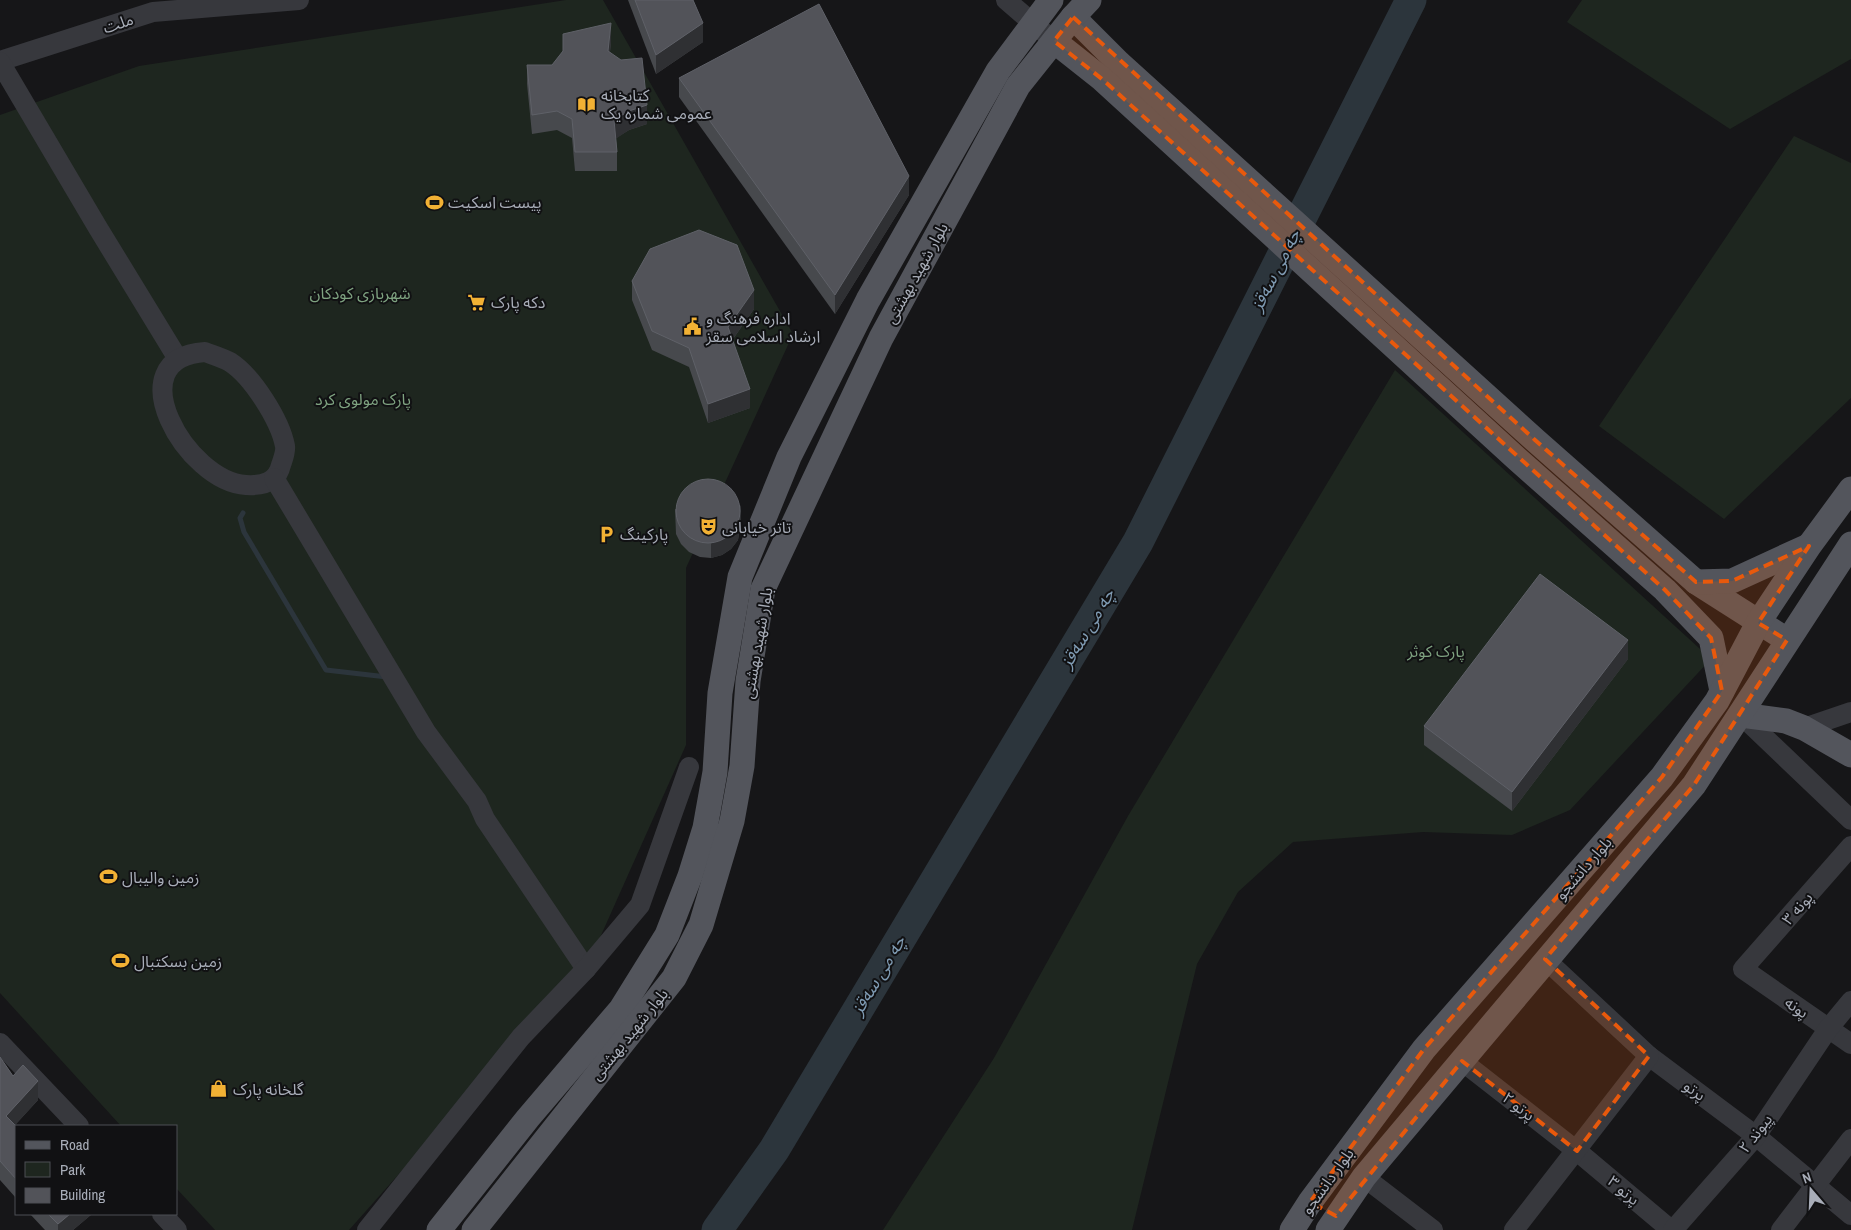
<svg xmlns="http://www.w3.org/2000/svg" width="1851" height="1230" font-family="'Archivo Narrow','Noto Sans Arabic',sans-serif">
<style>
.green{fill:#1e261f}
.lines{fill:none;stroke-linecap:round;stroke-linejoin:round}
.stream{stroke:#2c353c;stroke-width:5}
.river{stroke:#2c353c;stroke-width:31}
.minor{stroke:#37383d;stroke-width:20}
.major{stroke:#53555c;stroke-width:25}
.wall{fill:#47494d}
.shaded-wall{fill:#2f3033}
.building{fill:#525359;stroke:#5f6168}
.marked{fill:#e8590c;fill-opacity:0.2;stroke:#e8590c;stroke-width:4;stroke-dasharray:10 6;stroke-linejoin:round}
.labels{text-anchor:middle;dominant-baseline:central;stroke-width:4;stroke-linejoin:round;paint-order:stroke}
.street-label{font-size:16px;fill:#a8adb8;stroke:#111113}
.poi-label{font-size:16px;fill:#a8adb8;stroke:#111113;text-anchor:start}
.park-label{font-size:16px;fill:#7fa381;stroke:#111113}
.water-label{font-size:18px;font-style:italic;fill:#7f9bb3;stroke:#111113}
</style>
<rect width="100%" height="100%" fill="#161618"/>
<g class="green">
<polygon points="566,0 603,0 793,334 686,568 686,745 586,969 521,1037 349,1230 215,1230 176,1188 176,1126 121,1126 0,993 0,115 139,66"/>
<polygon points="1582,0 1851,0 1851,59 1730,129 1567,22"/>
<polygon points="1794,136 1851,163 1851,398 1724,519 1599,426"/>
<polygon points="1395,370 1711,659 1570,810 1512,835 1423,832 1293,842 1238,892 1197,964 1132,1230 883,1230 994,1058 1128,816"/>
</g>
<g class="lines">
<polyline class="stream" points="243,513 240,518 244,532 326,670 387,677"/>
<polyline class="river" points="717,1230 774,1150 1138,542 1411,0"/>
<g class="minor">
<polyline points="1006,0 1054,41"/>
<polyline points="0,61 153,12 299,0"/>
<polyline points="0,62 98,228 178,359"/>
<path d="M205 352C213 355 223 358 230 362 252 376 280 420 285 446 286 452 283 459 281 465 277 482 263 486 246 485 187 482 115 358 205 352Z"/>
<polyline points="274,478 426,732 477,801 485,819 586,969"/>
<polyline points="1741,715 1851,820"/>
<polyline points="1804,728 1851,712"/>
<polyline points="1851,846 1743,969 1851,1044"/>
<polyline points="1545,959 1649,1056 1756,1136 1851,1215"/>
<polyline points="0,1043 79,1126"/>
<polyline points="1462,1061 1577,1151 1671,1230"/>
<polyline points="1364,1177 1433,1230"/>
<polyline points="162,1214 177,1230"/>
<polyline points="367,1230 521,1037 586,969 640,905 689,767"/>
<polyline points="1514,1230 1649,1056"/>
<polyline points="1673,1230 1756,1136 1828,1029 1851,1001"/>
<polyline points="1781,1230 1851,1139"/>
</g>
<g class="major">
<polyline points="1073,17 1119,63 1535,440 1696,582 1787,640"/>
<polyline points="1054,41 1102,79 1517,459 1665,590 1711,638 1722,691"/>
<polyline points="1696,582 1732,581 1806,547"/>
<polyline points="1741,715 1786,721 1804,728 1851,755"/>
<polyline points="439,1230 528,1118 621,1009 667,935 690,876 705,828 715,772 720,693 740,577 789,457 868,300 998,71 1051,0"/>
<polyline points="474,1230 674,978 701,925 732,821 742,766 748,681 763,589 881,338 1018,86 1073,17 1089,0"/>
<polyline points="1292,1230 1310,1202 1424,1049 1662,777 1717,701 1758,623 1809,546 1851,489"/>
<polyline points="1328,1230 1364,1177 1694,785 1851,544"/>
</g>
</g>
<g class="wall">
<polygon points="628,0 693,0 703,42 656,74"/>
<polygon points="563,34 611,42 610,52 647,124 629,130 616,138 617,152 617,171 575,171 572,138 557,130 532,134 527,84 527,65 552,65 563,52"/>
<polygon points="679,78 909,195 835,314 679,97"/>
<polygon points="632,281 754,309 733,339 750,408 708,423 689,367 652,350 632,300"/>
<polygon points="675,509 741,519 738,540 731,549 722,555 711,558 700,557 689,552 681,544 676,534"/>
<polygon points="1628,659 1512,811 1424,745 1424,726"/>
<polygon points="0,1057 13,1076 38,1100 15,1125 16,1126 16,1198 0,1180"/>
<polygon points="30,1214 92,1214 73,1230 45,1230"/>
</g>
<g class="shaded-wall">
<polygon points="611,23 611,42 608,70 608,51"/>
<polygon points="703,23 703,42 656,74 656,55"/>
<polygon points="647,105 647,124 629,130 614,140 614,120 629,111"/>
<polygon points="909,176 909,195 835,314 835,295"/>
<polygon points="754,290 754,309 728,346 728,327"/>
<polygon points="750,389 750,408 708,423 708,404"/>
<polygon points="741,505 741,519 738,540 731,549 722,555 711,558 711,544"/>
<polygon points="1628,640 1628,659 1512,811 1512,792"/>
<polygon points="38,1081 38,1100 6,1135 6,1116"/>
<polygon points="70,1214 92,1214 73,1230 58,1230 58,1224"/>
</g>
<g class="building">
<polygon points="635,0 693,0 703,23 656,55"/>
<polygon points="819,4 909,176 835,295 679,78"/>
<polygon points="611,23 608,51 621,60 642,58 647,105 629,111 614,120 617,152 575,152 572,119 557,111 532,115 527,65 552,65 563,51 563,34"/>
<polygon points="699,230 737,245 754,290 728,327 750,389 708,404 689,348 652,331 632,281 650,249"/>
<circle cx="708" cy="511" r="32"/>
<polygon points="1540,574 1628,640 1512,792 1424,726"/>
<polygon points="0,1057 13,1076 23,1065 38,1081 6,1116 16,1126 16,1179 0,1161"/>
<polygon points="48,1214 70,1214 58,1224"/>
</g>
<path class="marked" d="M1073 17 1535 440 1696 582 1732 581 1809 546 1758 623 1787 640 1694 785 1545 959 1649 1056 1577 1151 1462 1061 1336 1216 1310 1202 1424 1049 1662 777 1722 691 1711 638 1665 590 1102 79 1054 41Z"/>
<defs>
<symbol id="library-bare" viewBox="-9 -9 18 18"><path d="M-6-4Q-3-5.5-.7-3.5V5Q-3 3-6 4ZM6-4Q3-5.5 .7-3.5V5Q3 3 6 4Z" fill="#f2b134" stroke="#111113" stroke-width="2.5" paint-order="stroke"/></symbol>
<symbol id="stadium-bare" viewBox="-9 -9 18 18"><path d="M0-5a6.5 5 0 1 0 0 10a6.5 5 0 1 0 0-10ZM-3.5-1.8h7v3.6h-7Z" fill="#f2b134" stroke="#111113" stroke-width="2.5" paint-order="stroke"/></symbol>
<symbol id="supermarket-bare" viewBox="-9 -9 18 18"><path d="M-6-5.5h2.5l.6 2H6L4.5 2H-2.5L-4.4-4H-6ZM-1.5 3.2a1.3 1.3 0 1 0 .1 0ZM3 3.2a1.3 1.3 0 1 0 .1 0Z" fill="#f2b134" stroke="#111113" stroke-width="2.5" paint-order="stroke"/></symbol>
<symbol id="civic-bare" viewBox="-9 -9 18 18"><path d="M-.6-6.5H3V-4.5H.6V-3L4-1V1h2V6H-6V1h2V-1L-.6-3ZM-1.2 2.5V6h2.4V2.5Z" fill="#f2b134" stroke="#111113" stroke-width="2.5" paint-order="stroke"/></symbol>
<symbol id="theatre-bare" viewBox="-9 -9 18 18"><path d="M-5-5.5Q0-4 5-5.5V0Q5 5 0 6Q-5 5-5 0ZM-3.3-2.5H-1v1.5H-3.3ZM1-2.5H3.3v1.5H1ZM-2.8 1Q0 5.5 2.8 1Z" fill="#f2b134" stroke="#111113" stroke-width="2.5" paint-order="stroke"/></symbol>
<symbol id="parking-bare" viewBox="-9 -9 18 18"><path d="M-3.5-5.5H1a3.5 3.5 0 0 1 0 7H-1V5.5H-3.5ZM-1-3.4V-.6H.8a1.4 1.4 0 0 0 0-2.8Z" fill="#f2b134" stroke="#111113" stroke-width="2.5" paint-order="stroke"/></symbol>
<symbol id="shop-bare" viewBox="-9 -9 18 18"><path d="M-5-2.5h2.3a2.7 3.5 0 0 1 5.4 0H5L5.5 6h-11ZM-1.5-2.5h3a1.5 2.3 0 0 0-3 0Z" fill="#f2b134" stroke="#111113" stroke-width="2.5" paint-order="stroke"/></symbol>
</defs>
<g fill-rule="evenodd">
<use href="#library-bare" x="574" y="92" width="25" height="25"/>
<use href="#stadium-bare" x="422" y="190" width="25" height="25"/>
<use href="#supermarket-bare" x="464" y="290" width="25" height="25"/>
<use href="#civic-bare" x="680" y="314" width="25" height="25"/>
<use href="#theatre-bare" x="696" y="514" width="25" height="25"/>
<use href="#parking-bare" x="594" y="522" width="25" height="25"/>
<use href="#stadium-bare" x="96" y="864" width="25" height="25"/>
<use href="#stadium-bare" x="108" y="948" width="25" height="25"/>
<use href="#shop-bare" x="206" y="1076" width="25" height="25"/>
</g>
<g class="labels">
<g class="street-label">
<text transform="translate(118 23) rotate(-18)">ملت</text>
<text transform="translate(916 273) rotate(-61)">بلوار شهید بهشتی</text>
<text transform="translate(757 643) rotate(-80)">بلوار شهید بهشتی</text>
<text transform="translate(1583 868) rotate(-49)">بلوار دانشجو</text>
<text transform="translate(1797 908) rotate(-49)">پونه ۳</text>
<text transform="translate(1797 1007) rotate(35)">پونه</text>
<text transform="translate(629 1034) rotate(-51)">بلوار شهید بهشتی</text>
<text transform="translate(1695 1090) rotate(37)">پرتو</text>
<text transform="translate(1519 1106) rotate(38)">پرتو ۲</text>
<text transform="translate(1755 1133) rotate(-53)">پیوند ۲</text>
<text transform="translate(1327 1181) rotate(-54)">بلوار دانشجو</text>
<text transform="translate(1624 1190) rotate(40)">پرتو ۳</text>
</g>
<g class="poi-label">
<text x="601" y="95">کتابخانه<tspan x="601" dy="18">عمومی شماره یک</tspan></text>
<text x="448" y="202">پیست اسکیت</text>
<text x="491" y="302">دکه پارک</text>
<text x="706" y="318">اداره فرهنگ و<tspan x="706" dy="18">ارشاد اسلامی سقز</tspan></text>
<text x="722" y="527">تاتر خیابانی</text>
<text x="620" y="534">پارکینگ</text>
<text x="122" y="877">زمین والیبال</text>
<text x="134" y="961">زمین بسکتبال</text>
<text x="233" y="1089">گلخانه پارک</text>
</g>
<g class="park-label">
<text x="360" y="293">شهربازی کودکان</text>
<text x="363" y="399">پارک مولوی کرد</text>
<text x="1436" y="651">پارک کوثر</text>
</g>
<g class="water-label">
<text transform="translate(1275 270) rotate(-63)">چە می سەقز</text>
<text transform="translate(1087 628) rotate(-59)">چە می سەقز</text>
<text transform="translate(878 975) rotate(-59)">چە می سەقز</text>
</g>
</g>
<rect x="15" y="1125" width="162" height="90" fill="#111113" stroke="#4d4f55"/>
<rect x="25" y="1141" width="25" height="8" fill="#53555c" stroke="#4d4f55"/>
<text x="60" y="1150" font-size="15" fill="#a8adb8">Road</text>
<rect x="25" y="1162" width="25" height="15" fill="#1e261f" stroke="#4d4f55"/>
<text x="60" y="1175" font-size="15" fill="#a8adb8">Park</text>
<rect x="25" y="1188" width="25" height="15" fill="#525359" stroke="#4d4f55"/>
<text x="60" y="1200" font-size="15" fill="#a8adb8">Building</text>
<g transform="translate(1811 1190) rotate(341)" stroke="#111113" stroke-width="4" paint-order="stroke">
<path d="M0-4L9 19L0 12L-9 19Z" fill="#a8adb8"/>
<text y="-8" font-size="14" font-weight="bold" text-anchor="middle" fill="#a8adb8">N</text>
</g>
</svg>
